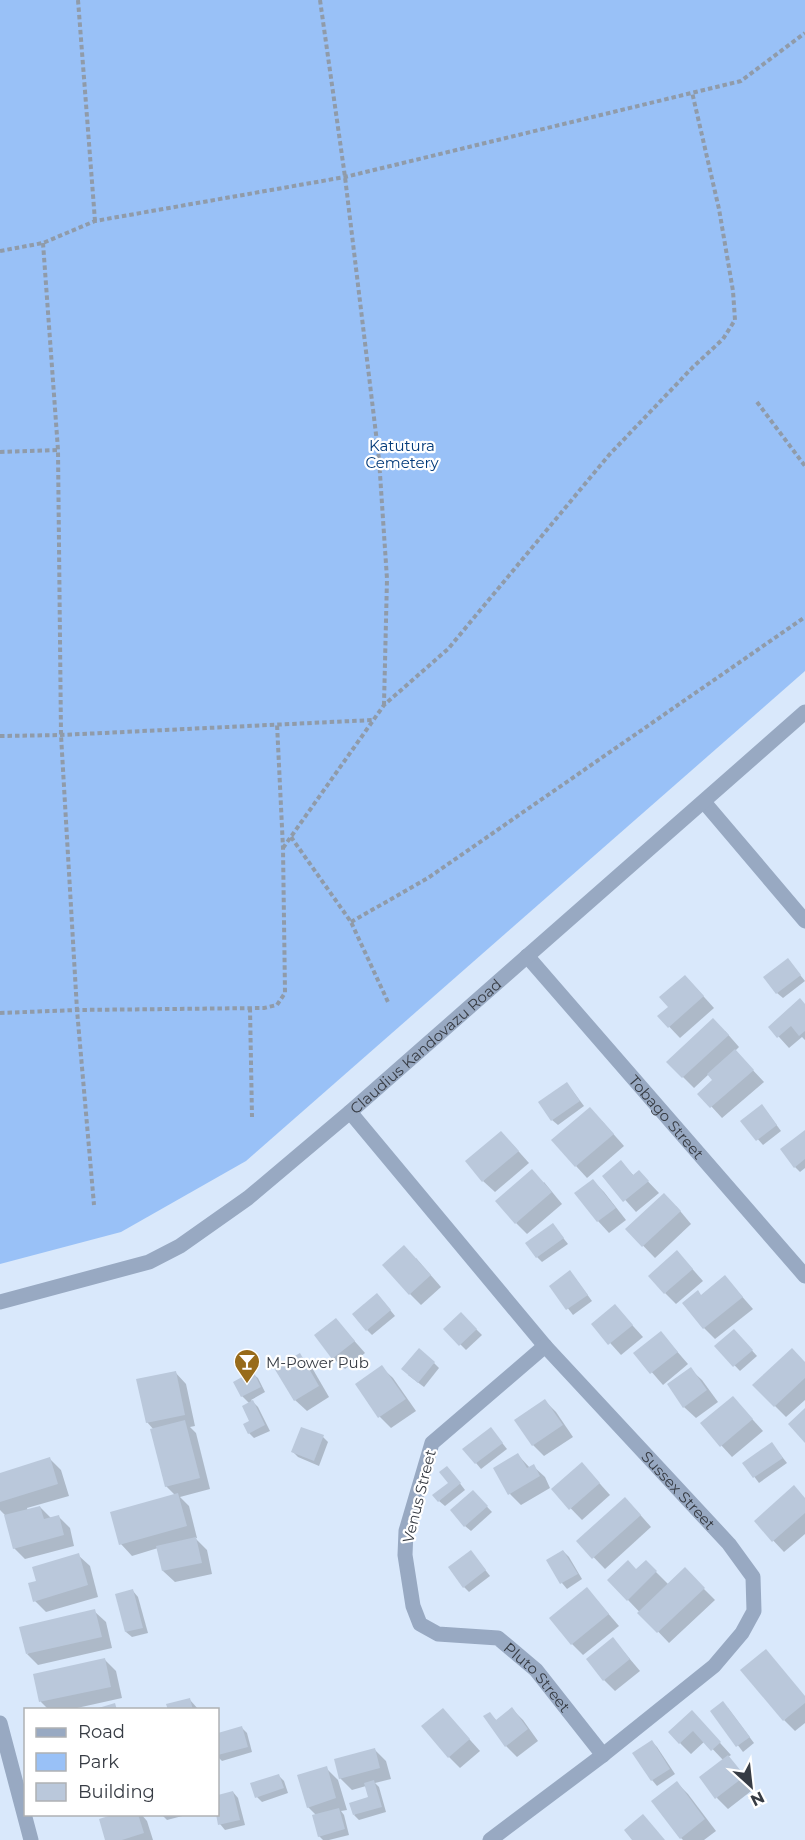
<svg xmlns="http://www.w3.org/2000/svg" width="805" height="1840" font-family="Montserrat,sans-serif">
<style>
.green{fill:#99c1f7}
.shadow{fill:#0003}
.building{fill:#bac8db}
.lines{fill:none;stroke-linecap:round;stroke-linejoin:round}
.path{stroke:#909ba9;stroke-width:4;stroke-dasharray:4.5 3;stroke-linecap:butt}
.minor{stroke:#98a9c2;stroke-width:15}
.tertiary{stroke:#98a9c2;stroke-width:15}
.labels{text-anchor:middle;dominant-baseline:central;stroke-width:4.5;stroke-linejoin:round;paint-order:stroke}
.park-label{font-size:15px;fill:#023a7a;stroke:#fff}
.street-label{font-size:15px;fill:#373c44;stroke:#fff}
.poi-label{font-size:15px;fill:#373c44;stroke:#fff;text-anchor:start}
</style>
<rect width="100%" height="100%" fill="#d9e8fb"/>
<polygon class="green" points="0,0 805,0 805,671 246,1161 121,1232 0,1264"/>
<g class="shadow">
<polygon points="788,960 805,981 783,998 777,993"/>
<polygon points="696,988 714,1008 680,1038 659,1016"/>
<polygon points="805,1005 805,1040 802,1037 789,1048 770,1027"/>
<polygon points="725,1031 739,1047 735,1051 764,1082 722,1118 700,1094 715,1080 709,1074 694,1088 668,1062"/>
<polygon points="572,1090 584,1106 558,1125 552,1120"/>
<polygon points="767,1112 781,1131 763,1145 742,1121"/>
<polygon points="602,1121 624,1146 587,1178 576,1166"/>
<polygon points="805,1132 805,1168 800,1172 795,1167"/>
<polygon points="512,1144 529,1163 495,1192 483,1181"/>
<polygon points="621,1162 634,1176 639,1172 659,1193 636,1212 604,1176"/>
<polygon points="593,1181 604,1192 626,1220 609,1233 598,1221 576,1193"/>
<polygon points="544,1182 562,1204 527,1234 516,1223"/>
<polygon points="676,1206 691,1224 655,1258 627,1229"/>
<polygon points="553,1225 568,1244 542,1262 537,1257"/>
<polygon points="416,1258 441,1287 421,1305 410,1294"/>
<polygon points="688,1264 703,1281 676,1304 665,1293"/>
<polygon points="725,1277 753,1309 715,1339 704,1328 702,1296"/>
<polygon points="575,1278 592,1301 573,1315 551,1286"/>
<polygon points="382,1300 395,1316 372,1335 367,1330"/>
<polygon points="615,1306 643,1337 621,1355 593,1324"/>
<polygon points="461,1314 482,1335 466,1350 445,1329"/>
<polygon points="336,1320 365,1353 345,1369 333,1358"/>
<polygon points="661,1333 688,1364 663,1385 636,1354"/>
<polygon points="739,1336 757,1356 740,1371 716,1346"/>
<polygon points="299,1355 311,1366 329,1397 307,1411 295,1400"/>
<polygon points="434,1363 439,1368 424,1387 408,1375"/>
<polygon points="805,1364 805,1400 786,1417 754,1385"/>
<polygon points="381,1367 393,1378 416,1411 391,1428 380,1417"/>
<polygon points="690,1369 702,1380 718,1402 696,1418 684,1407"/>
<polygon points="175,1372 186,1384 195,1426 190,1427 196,1433 210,1489 180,1497 189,1506 197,1538 195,1538 207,1550 212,1574 175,1582 163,1571 158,1548 132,1556 121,1544 175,1495 166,1486 154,1430 147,1422"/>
<polygon points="252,1373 258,1378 265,1392 251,1400 258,1407 270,1431 254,1438 249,1433 250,1404 242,1396 235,1383"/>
<polygon points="545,1401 556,1412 573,1437 544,1456 533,1445"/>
<polygon points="744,1410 763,1431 732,1457 721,1445"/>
<polygon points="491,1429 507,1449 481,1469 476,1463"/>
<polygon points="323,1437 328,1442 319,1466 298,1457 293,1452"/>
<polygon points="772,1444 787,1463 759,1483 744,1463"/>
<polygon points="518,1455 530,1468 533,1466 545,1477 550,1488 521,1505 510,1494"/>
<polygon points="50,1459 61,1470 69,1496 27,1508 28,1511 40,1507 51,1518 58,1516 70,1528 74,1546 25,1559 14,1548 5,1515 0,1510 0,1474"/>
<polygon points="452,1473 465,1490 445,1506 439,1501 450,1483"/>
<polygon points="593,1476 610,1495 582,1520 553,1490"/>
<polygon points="478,1497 492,1512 471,1531 465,1526"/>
<polygon points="805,1498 805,1534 784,1552 756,1522"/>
<polygon points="636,1510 651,1527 605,1569 578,1541"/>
<polygon points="563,1551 569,1557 582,1579 567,1589 562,1583 548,1561"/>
<polygon points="78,1555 90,1566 98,1597 46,1612 35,1601 38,1582"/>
<polygon points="476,1558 490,1576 469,1592 464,1587"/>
<polygon points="646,1562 669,1585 685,1570 715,1600 669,1643 609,1580 636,1571"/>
<polygon points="587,1589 619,1626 583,1655 572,1644"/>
<polygon points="133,1591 138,1597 148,1633 132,1637 126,1632"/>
<polygon points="94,1611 106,1622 112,1648 38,1665 27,1654"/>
<polygon points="613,1639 640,1671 615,1691 604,1680"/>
<polygon points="105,1660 116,1671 122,1698 68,1710 49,1710 41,1702 35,1675"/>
<polygon points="805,1696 805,1723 795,1731 784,1720"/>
<polygon points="190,1700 199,1710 169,1710"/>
<polygon points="728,1708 754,1743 743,1752 712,1711"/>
<polygon points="512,1709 523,1720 538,1741 517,1757 506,1746 490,1714 497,1721"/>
<polygon points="443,1710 480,1751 460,1768 449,1757"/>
<polygon points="692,1712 731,1755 728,1757 755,1788 728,1809 717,1798 723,1760 705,1741 691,1754 680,1743"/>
<polygon points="242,1728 247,1733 252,1752 222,1761 218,1757 218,1735"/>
<polygon points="652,1742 657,1747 675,1774 657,1786 652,1780"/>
<polygon points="374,1749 386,1761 391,1779 375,1783 379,1787 386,1812 359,1820 354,1815 370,1798 366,1786 352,1790 340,1778"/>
<polygon points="326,1768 338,1780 347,1810 341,1811 344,1815 349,1835 329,1840 323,1840 319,1836 316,1815 308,1807"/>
<polygon points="278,1775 284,1781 288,1793 262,1802 257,1797"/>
<polygon points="677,1783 688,1794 716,1831 704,1840 683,1840 681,1838"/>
<polygon points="233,1792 238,1798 245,1825 225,1830 220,1824 218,1814 218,1796"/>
<polygon points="120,1814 141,1814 147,1821 153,1840 107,1840"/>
<polygon points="161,1814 190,1814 167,1820"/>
</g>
<g class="building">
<polygon points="788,958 801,975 776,994 763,977"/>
<polygon points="685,975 704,996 668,1028 657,1016 668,1007 659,997"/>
<polygon points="800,998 805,1004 805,1031 799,1036 791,1026 777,1038 768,1027"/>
<polygon points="713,1018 729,1035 682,1078 666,1062"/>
<polygon points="735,1049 754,1070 710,1108 697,1094 712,1080 707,1074"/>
<polygon points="567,1082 580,1101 551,1121 538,1102"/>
<polygon points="762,1104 777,1125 756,1141 740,1121"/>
<polygon points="590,1107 614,1134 575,1167 551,1140"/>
<polygon points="805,1130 805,1159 794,1168 780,1149"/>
<polygon points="501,1131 519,1151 482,1182 465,1161"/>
<polygon points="621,1160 633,1175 639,1170 649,1181 623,1202 602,1176"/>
<polygon points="532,1169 552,1192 515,1224 495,1201"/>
<polygon points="593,1179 616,1208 597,1222 574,1193"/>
<polygon points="664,1193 681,1211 642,1247 625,1229"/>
<polygon points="553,1223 564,1238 536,1258 525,1243"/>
<polygon points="404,1245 431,1275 409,1295 382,1265"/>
<polygon points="677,1250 693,1269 664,1294 648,1276"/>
<polygon points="570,1270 588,1295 566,1310 549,1286"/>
<polygon points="725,1275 743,1297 703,1329 682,1303 698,1290 701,1295"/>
<polygon points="377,1293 391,1310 366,1331 352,1314"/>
<polygon points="615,1304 633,1325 608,1345 591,1324"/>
<polygon points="461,1312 477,1329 459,1346 443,1329"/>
<polygon points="336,1318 355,1341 332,1359 314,1335"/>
<polygon points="734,1329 753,1350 733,1367 714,1346"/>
<polygon points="661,1331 678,1352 650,1374 633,1353"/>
<polygon points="419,1348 435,1362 418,1383 401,1369"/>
<polygon points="792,1348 805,1362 805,1378 774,1407 752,1385"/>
<polygon points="300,1353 319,1386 294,1401 274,1368"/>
<polygon points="382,1365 406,1399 378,1418 355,1384"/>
<polygon points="691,1367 707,1390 683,1408 667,1384"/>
<polygon points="176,1371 185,1415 146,1423 136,1379"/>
<polygon points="253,1371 261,1387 241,1397 233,1382"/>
<polygon points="733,1396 753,1419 720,1447 700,1423"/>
<polygon points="545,1399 563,1425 532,1446 514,1420"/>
<polygon points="253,1400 265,1425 248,1434 243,1424 249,1421 242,1406"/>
<polygon points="805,1408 805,1443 788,1424"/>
<polygon points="185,1420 200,1478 165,1487 150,1429"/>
<polygon points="301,1427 324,1435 314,1461 291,1452"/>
<polygon points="491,1427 503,1443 475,1464 462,1449"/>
<polygon points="772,1442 783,1458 753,1478 742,1463"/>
<polygon points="518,1453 527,1468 534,1464 540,1476 508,1495 493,1468"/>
<polygon points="50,1457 58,1484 0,1502 0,1473"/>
<polygon points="582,1462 600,1483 569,1510 551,1489"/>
<polygon points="447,1466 461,1483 438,1502 432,1495 448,1483 439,1472"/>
<polygon points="794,1485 805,1498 805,1513 772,1542 754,1521"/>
<polygon points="473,1490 488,1506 464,1527 450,1510"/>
<polygon points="178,1493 187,1526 119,1545 110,1512"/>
<polygon points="625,1497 641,1515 592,1559 576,1541"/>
<polygon points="40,1506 44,1519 59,1515 64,1535 13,1549 4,1515"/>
<polygon points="196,1537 202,1563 162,1571 156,1546"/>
<polygon points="471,1550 486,1570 463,1588 448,1567"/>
<polygon points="563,1550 578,1574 560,1584 546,1560"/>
<polygon points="79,1553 88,1585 33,1602 28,1583 36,1581 32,1567"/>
<polygon points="628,1560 636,1569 646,1560 657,1571 627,1601 607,1580"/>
<polygon points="685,1567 705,1588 657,1633 637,1613"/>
<polygon points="587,1587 609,1614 571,1645 549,1618"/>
<polygon points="133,1589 143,1628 125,1632 115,1594"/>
<polygon points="95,1609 102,1637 26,1654 19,1627"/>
<polygon points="613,1637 630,1659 603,1681 586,1659"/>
<polygon points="766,1649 805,1696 805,1703 783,1721 740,1670"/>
<polygon points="105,1658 111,1687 39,1702 33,1674"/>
<polygon points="190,1698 193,1710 168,1710 166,1704"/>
<polygon points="723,1701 750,1737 736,1747 710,1711"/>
<polygon points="115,1703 117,1710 96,1710 95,1709"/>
<polygon points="512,1707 528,1729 505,1747 483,1716 490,1712 496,1720"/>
<polygon points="443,1708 470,1739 448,1758 421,1726"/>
<polygon points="692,1710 721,1742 711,1751 693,1731 679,1744 668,1732"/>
<polygon points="242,1726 248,1747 218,1755 218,1733"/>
<polygon points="652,1740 670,1769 651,1781 632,1753"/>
<polygon points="375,1748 380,1768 339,1779 334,1759"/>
<polygon points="728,1755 745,1776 715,1799 699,1777"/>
<polygon points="327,1766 336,1798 307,1808 297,1775"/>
<polygon points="279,1774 284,1788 255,1798 250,1783"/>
<polygon points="374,1780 382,1807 353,1815 349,1803 368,1797 364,1783"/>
<polygon points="677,1781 705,1819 680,1839 651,1801"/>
<polygon points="233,1791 240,1820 218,1825 216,1814 218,1814 218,1795"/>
<polygon points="339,1808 345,1829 318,1837 312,1815"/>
<polygon points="115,1814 138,1814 144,1833 122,1840 105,1840 99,1819"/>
<polygon points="643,1814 665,1840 632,1840 624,1830"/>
</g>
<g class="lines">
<g class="path">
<polyline points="78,0 95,221"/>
<polyline points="320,0 345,177 379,459 387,579 384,704"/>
<polyline points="43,243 58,450 61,735 77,1010 94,1205"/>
<polyline points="0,251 43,243 95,221 345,177 741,81 805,33"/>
<polyline points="757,402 805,466"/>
<polyline points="0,452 58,450"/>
<polyline points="0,736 61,735 373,720"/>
<polyline points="291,837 351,922 388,1002"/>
<polyline points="283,848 384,705 448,649 609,455 693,367 723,339 735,320 733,291 719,209 692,92"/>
<polyline points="351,922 428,878 805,617"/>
<polyline points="250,1008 252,1117"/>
<polyline points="0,1013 77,1010 264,1008 277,1005 285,993 283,848 277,724"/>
</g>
<g class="minor">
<polyline points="704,802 805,921"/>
<path id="s1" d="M527 956 805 1276"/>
<path id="s2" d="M350 1112 545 1346 729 1544 753 1577 754 1611 742 1633 714 1666 603 1755 490 1840"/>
<path id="s3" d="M545 1346 432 1443 406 1531 405 1555 413 1606 420 1624 438 1634 498 1638 536 1670 603 1755"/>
<polyline points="0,1723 31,1840"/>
</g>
<path class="tertiary" id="s4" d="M0 1302 149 1262 180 1246 248 1198 350 1112 805 712"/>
</g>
<defs>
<symbol id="bar-pin" viewBox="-11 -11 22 30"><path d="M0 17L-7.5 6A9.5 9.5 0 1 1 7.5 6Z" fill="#986b1a" stroke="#fff"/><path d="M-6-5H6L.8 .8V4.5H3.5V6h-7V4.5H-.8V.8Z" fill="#fff"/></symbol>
</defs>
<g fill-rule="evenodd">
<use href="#bar-pin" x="232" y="1347" width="30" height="40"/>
</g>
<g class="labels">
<g class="park-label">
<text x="402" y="445">Katutura<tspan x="402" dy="17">Cemetery</tspan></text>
</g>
<g class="street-label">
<text stroke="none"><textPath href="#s4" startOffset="506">Claudius Kandovazu Road</textPath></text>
<text stroke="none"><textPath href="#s1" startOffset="213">Tobago Street</textPath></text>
<text stroke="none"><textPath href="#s2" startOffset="501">Sussex Street</textPath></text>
<text transform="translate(419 1496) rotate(-76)">Venus Street</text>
<text stroke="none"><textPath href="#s3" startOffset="472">Pluto Street</textPath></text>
</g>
<g class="poi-label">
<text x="266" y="1362">M-Power Pub</text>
</g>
</g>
<rect x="24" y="1708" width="195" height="108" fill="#ffffff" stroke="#afb1b4" stroke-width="1.5"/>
<rect x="36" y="1728" width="30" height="9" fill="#98a9c2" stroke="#afb1b4" stroke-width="1.5"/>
<text x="78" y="1738" font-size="18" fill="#373c44">Road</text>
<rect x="36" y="1753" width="30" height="18" fill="#99c1f7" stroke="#afb1b4" stroke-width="1.5"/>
<text x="78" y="1768" font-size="18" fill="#373c44">Park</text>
<rect x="36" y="1783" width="30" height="18" fill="#bac8db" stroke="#afb1b4" stroke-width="1.5"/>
<text x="78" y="1798" font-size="18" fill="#373c44">Building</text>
<g transform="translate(751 1786) rotate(153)" stroke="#ffffff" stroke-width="4.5" paint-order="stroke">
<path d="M0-4.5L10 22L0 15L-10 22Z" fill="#373c44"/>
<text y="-9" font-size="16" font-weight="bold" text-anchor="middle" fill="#373c44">N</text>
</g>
</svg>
